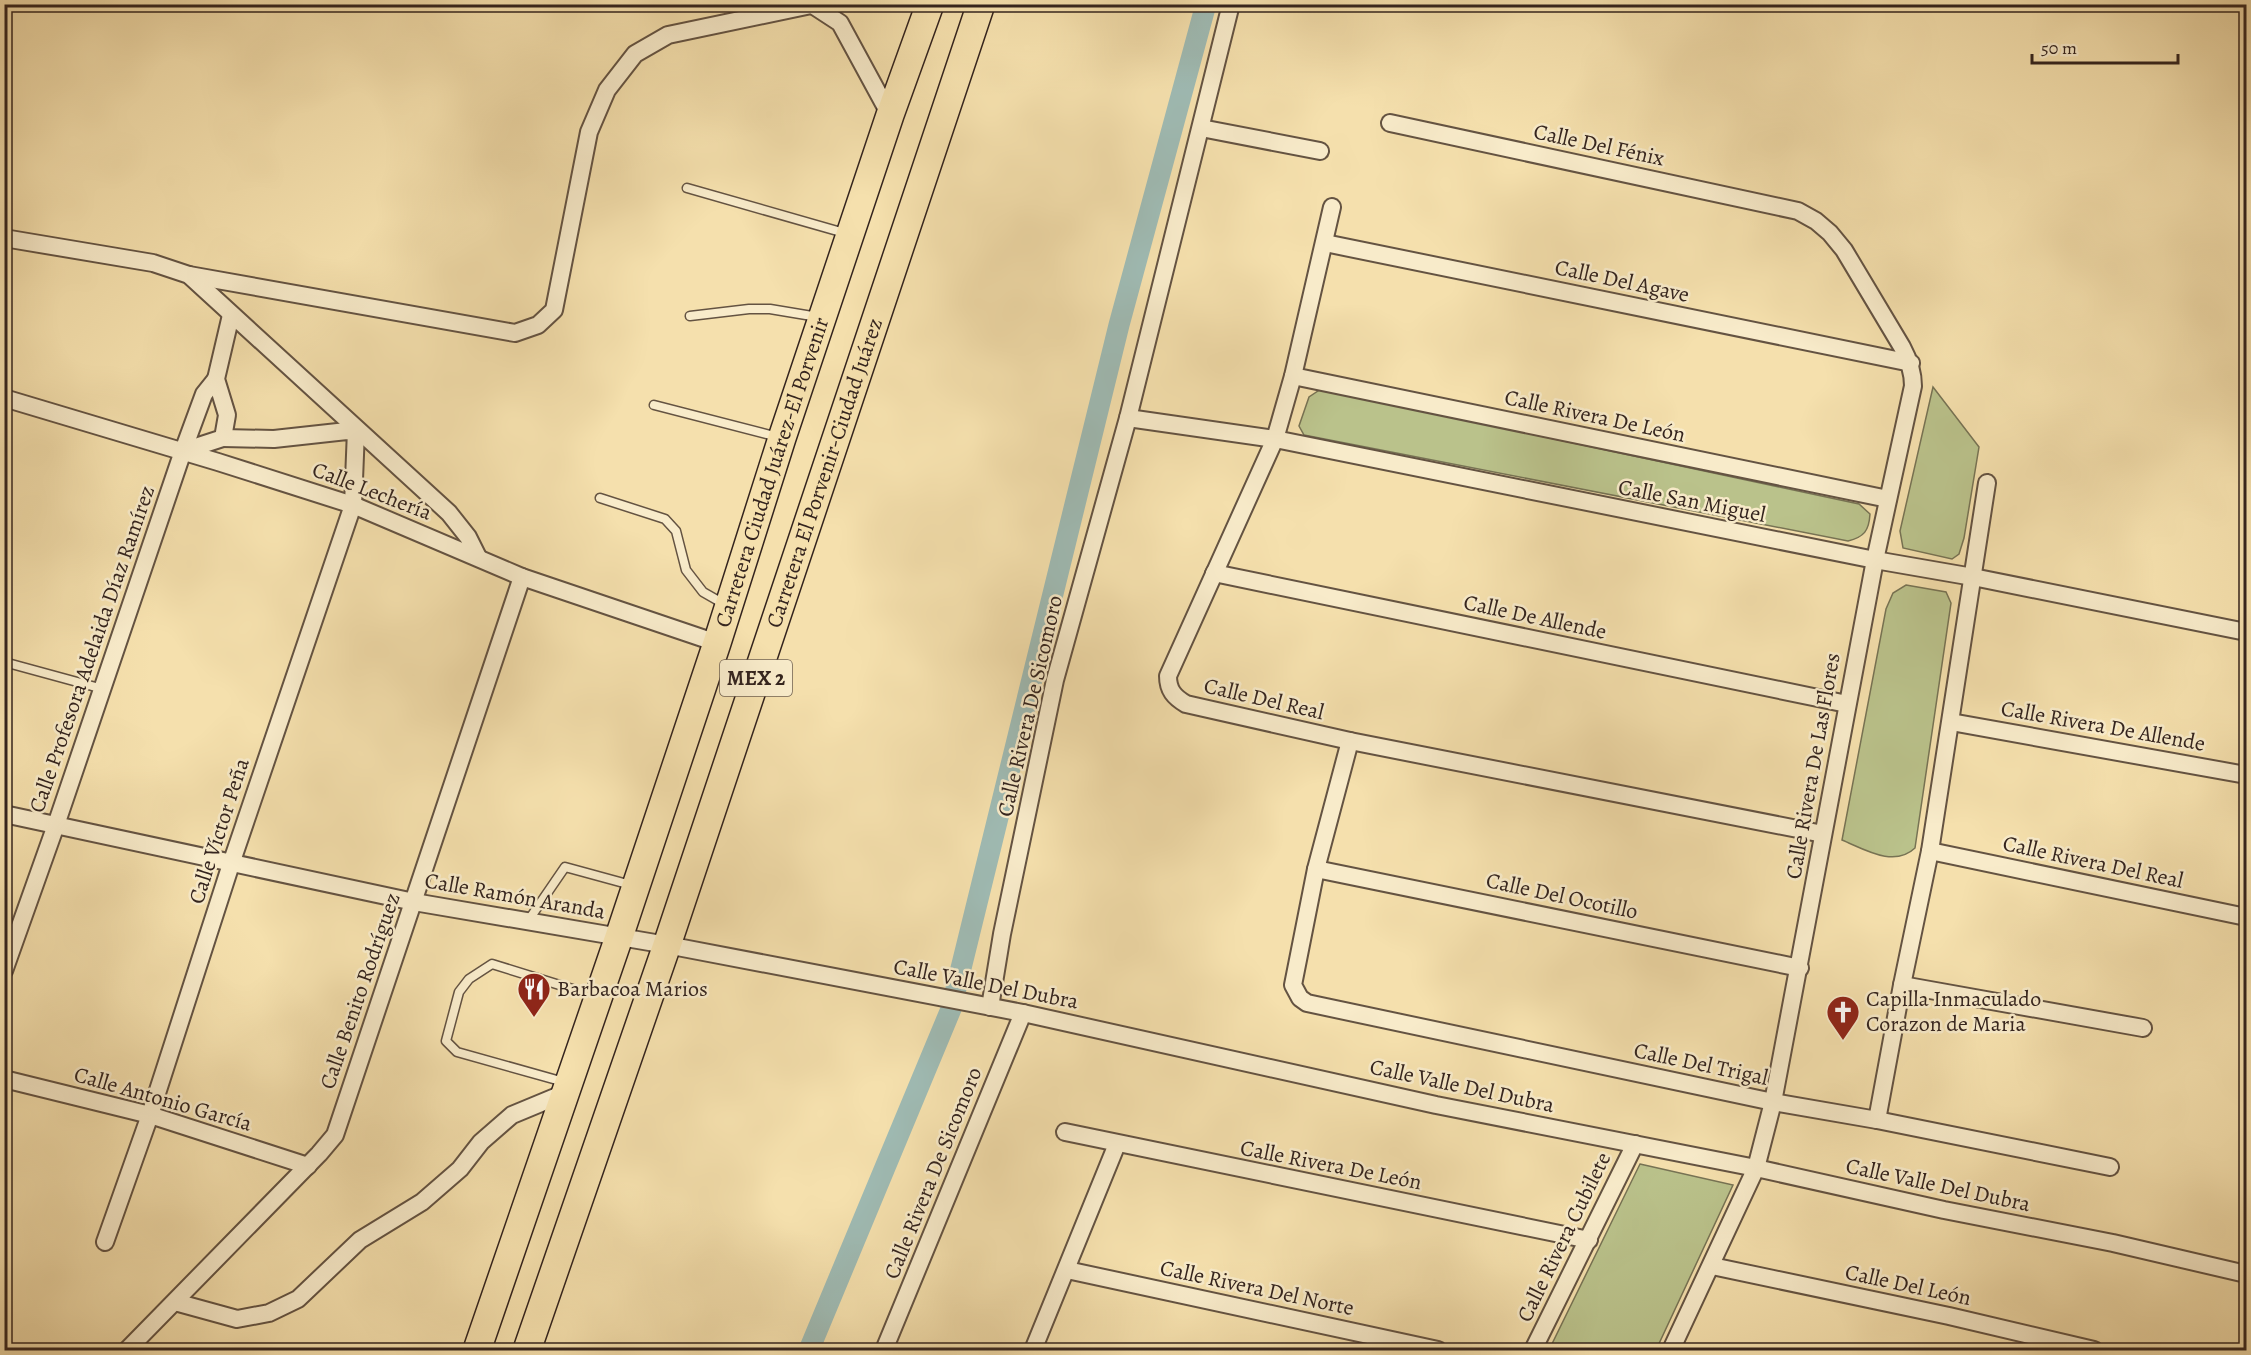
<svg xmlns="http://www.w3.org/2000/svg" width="2251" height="1355" font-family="Alegreya,serif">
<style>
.green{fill:#bac28b;stroke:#777354;stroke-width:1.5}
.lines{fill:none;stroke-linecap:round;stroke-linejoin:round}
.canal{stroke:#9fbbb4;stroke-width:21}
.lane-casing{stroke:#645342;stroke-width:11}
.street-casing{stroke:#645342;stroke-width:20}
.primary-casing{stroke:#34241e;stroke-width:30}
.lane{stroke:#f8ebca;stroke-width:8}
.street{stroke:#f8ebca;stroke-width:16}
.primary{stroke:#f5e0ad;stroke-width:27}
.labels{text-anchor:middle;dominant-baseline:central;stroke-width:5;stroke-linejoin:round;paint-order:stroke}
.shield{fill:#f8ebca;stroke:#6f6052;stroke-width:1.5}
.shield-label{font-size:21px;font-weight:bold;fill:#34241e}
.street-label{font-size:22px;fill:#34241e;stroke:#f8ebca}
.poi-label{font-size:22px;fill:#34241e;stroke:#f8ebca;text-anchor:start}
</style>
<rect width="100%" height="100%" fill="#f5e0ad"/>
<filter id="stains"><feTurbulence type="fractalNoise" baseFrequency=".00333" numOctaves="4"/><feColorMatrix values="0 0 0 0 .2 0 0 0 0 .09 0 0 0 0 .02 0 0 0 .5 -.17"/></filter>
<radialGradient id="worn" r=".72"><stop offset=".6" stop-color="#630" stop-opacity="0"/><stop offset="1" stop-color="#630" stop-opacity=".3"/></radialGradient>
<g class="green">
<polygon points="1933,387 1979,447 1964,538 1959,554 1952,559 1903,548 1900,531"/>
<path d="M1321 389 1859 504 1870 514C1869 531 1864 537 1848 541L1304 435 1299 426 1309 397Z"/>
<path d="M1906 585 1946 592 1951 603 1915 848C1894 868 1864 849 1842 840L1886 609 1893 593Z"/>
<polygon points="1640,1164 1733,1185 1656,1350 1549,1350"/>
</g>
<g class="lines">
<polyline class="canal" points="809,1350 951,1009 1119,325 1206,4"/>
<defs>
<g id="lane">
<polyline points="687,188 848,234"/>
<polyline points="690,316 749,309 770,309 818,317"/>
<polyline points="654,405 778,437"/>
<polyline points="600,498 665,519 676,531 686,570 703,592 724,604"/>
<polyline points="4,662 103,689"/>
<polyline points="528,921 565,867 631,885"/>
<polyline points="564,1082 457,1052 446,1041 459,992 469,979 492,964 595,996"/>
</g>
<g id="street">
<polyline points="814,6 840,23 890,115"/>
<path d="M1390 123 1798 211 1816 221 1830 233 1844 250 1902 347C1909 360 1913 371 1913 386L1875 560 1773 1102 1756 1168 1671 1350"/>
<polyline points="1201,128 1320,151"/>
<path d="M1332 207 1293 376 1275 439 1168 676C1168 690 1174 697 1186 704L1350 741 1823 834"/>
<polyline points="4,238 153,263 189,275 449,513 468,537 478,557"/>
<polyline points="1325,243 1911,363"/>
<polyline points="189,275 515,333 538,325 554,310 589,132 607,90 635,54 668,35 816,4"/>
<polyline points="1293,376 1888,499"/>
<polyline points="4,398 218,462 353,505 522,577 717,643"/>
<polyline points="1128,418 1275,439 1875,560 1973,577 2246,632"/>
<polyline points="183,451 223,438 227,415 216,379 231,315"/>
<polyline points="1214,573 1847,704"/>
<polyline points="1951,722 2246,775"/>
<polyline points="1350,741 1316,869 1293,985 1300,998 1307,1003 1773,1102 1877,1120 2110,1167"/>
<polyline points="4,814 414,902 667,945 1023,1013 1436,1105 1756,1168 1944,1210 2113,1243 2246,1274"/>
<polyline points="1930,851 2246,917"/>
<polyline points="1316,869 1800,968"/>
<polyline points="4,971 56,825 183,451 204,394 216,379"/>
<polyline points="1902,985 2143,1028"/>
<polyline points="990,1007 1002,934 1055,680 1128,418 1231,4"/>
<polyline points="4,1079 150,1115 308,1166"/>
<polyline points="1877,1120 1902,985 1930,851 1987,483"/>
<polyline points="1065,1132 1589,1240"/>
<polyline points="105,1242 150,1115 232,861 353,505 356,430 274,439 223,438"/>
<polyline points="1712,1266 1949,1316 2094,1350"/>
<polyline points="1067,1270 1438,1350"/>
<polyline points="175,1302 237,1319 269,1313 298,1299 360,1240 422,1202 460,1169 481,1142 512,1115 565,1093"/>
<polyline points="127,1350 319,1154 335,1135 522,577"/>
<polyline points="884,1350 1023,1013"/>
<polyline points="1033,1350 1117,1144"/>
<polyline points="1533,1350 1635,1144"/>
</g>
<g id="primary">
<path id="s1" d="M477 1350 619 937 717 643 782 438 890 115 930 4"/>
<path id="s2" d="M527 1350 667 945 981 4"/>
</g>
</defs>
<use href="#lane" class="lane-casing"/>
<use href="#street" class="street-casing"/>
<use href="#primary" class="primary-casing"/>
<use href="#lane" class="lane"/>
<use href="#street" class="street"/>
<use href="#primary" class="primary"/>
</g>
<defs>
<symbol id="restaurant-pin" viewBox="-11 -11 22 30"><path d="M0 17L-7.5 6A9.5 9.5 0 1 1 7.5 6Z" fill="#8f2418" stroke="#f8ebca"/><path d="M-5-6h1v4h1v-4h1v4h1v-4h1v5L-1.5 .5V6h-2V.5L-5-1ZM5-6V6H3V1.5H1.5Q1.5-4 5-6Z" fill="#fff"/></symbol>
<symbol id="church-pin" viewBox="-11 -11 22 30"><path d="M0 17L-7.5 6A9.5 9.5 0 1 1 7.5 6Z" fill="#8f2418" stroke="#f8ebca"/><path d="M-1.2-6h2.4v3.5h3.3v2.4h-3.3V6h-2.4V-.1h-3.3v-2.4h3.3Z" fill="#fff"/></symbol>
</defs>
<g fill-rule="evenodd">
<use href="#restaurant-pin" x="515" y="970" width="38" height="52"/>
<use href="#church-pin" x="1824" y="993" width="38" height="52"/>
</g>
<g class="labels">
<rect class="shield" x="720" y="660" width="72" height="36" rx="4.5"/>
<g class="shield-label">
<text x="756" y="678">MEX 2</text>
</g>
<g class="street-label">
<text transform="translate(1599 145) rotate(12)">Calle Del Fénix</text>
<text transform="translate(1622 281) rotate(12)">Calle Del Agave</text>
<text transform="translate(1595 416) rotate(12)">Calle Rivera De León</text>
<text stroke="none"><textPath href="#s1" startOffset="926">Carretera Ciudad Juárez-El Porvenir</textPath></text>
<text stroke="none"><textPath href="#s2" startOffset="926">Carretera El Porvenir-Ciudad Juárez</textPath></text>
<text transform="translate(372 491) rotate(21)">Calle Lechería</text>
<text transform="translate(1692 501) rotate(11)">Calle San Miguel</text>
<text transform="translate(1535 617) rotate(12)">Calle De Allende</text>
<text transform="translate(92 649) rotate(-71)">Calle Profesora Adelaida Díaz Ramírez</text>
<text transform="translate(1264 699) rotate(13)">Calle Del Real</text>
<text transform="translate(1030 706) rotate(-77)">Calle Rivera De Sicomoro</text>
<text transform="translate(2103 726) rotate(10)">Calle Rivera De Allende</text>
<text transform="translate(1813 766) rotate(-80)">Calle Rivera De Las Flores</text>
<text transform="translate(219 831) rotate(-72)">Calle Víctor Peña</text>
<text transform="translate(2093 862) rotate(12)">Calle Rivera Del Real</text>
<text transform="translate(515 896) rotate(10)">Calle Ramón Aranda</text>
<text transform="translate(1562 896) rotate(12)">Calle Del Ocotillo</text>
<text transform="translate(986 984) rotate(11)">Calle Valle Del Dubra</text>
<text transform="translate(360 991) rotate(-71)">Calle Benito Rodríguez</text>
<text transform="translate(1701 1064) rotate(12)">Calle Del Trigal</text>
<text transform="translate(1462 1086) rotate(12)">Calle Valle Del Dubra</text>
<text transform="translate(163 1099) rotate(16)">Calle Antonio García</text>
<text transform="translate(1331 1165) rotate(11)">Calle Rivera De León</text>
<text transform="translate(933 1173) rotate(-68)">Calle Rivera De Sicomoro</text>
<text transform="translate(1938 1185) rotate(12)">Calle Valle Del Dubra</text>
<text transform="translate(1564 1237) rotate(-64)">Calle Rivera Cubilete</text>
<text transform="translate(1908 1285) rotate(12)">Calle Del León</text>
<text transform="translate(1257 1288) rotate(12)">Calle Rivera Del Norte</text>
</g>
<g class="poi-label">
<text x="557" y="989">Barbacoa Marios</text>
<text x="1866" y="999">Capilla Inmaculado<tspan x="1866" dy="25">Corazon de Maria</tspan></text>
</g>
</g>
<rect width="2251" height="1355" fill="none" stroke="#f5e0ad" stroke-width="24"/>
<rect x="6" y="6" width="2239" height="1343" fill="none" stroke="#34241e" stroke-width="3"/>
<rect x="12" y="12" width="2227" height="1331" fill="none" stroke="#34241e" stroke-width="1.5"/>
<path d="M2032 54v9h146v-9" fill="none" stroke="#34241e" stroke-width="3"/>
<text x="2041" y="54" font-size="18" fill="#34241e" stroke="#f8ebca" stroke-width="4.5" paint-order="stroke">50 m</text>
<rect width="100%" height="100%" filter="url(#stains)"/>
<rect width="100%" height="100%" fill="url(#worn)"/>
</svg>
